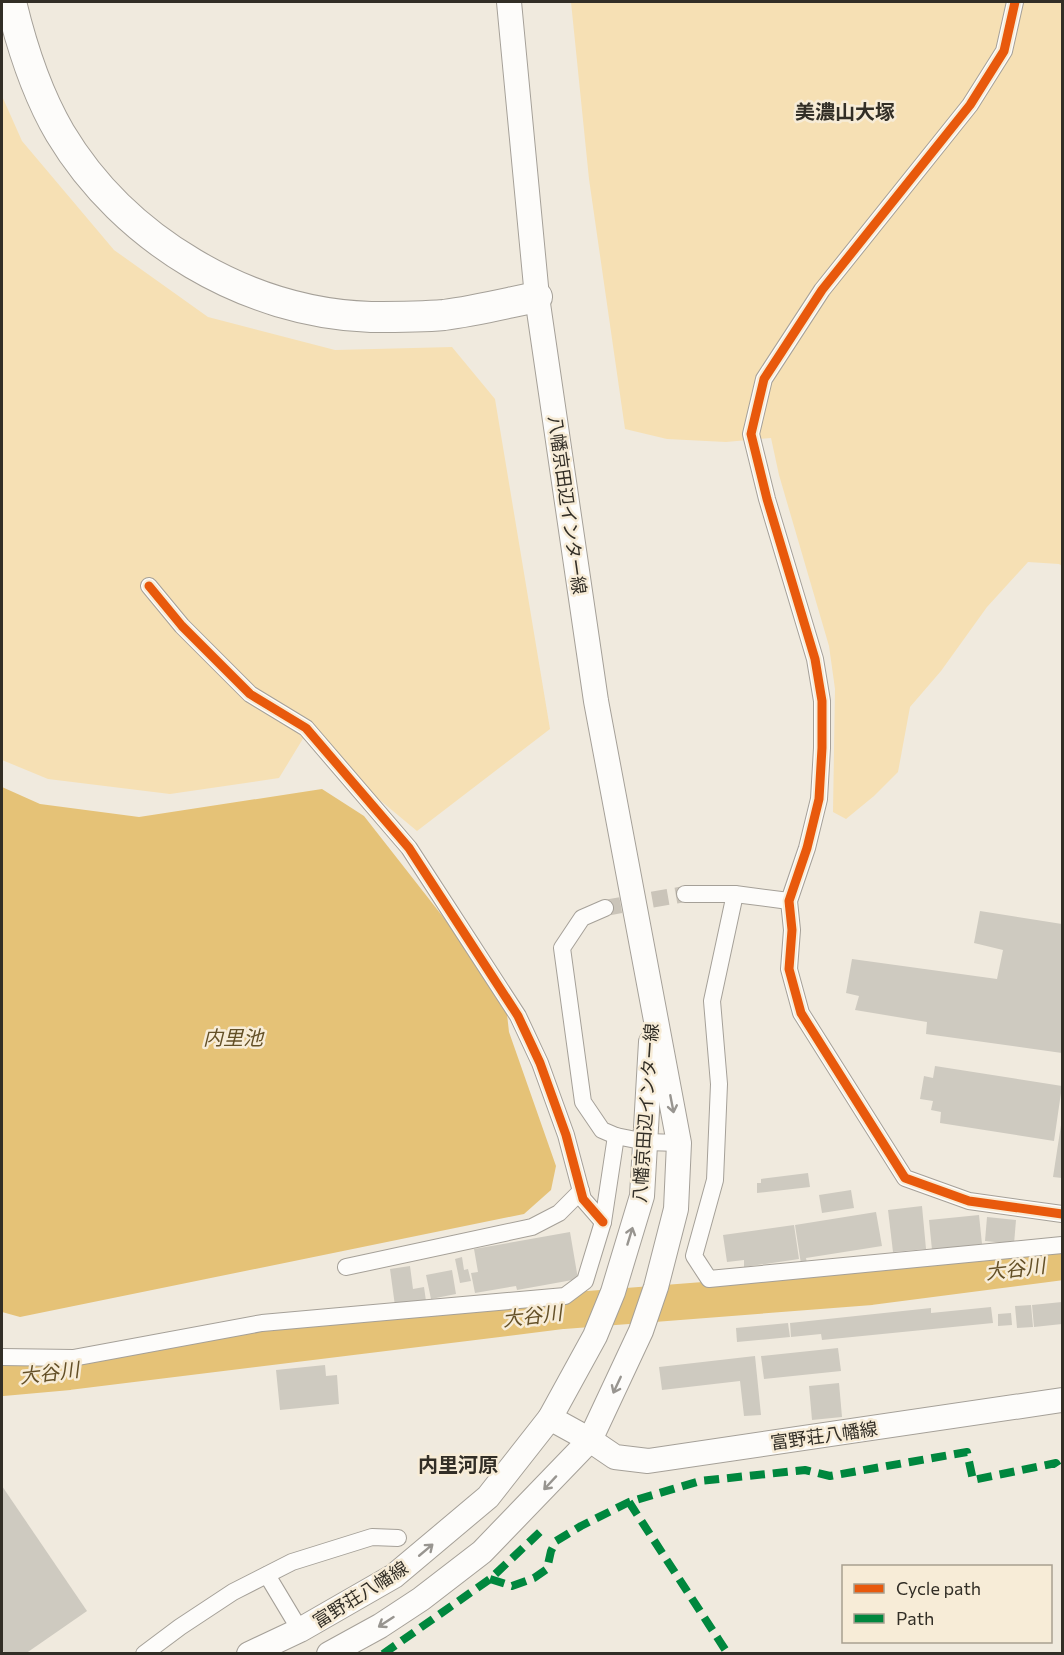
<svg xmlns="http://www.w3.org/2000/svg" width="1064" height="1655" font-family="Commissioner,'Noto Sans JP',sans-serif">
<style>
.green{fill:#f6e0b4}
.water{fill:#e5c277}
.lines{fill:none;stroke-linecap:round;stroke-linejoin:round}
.river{stroke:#e5c277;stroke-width:36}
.building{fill:#cecac0}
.street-tunnel{stroke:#cac4b9;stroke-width:16;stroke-dasharray:16 8;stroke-linecap:butt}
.street-casing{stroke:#a5a098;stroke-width:18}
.secondary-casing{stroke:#a5a098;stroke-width:26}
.highway-casing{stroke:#a5a098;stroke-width:32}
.street{stroke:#fdfcfa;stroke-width:16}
.secondary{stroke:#fdfcfa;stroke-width:24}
.highway{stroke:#fdfcfa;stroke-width:30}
.quiet{stroke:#00873e;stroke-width:8;stroke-dasharray:15 8;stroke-linecap:butt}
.cycleway-casing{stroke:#f7ecd7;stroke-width:13}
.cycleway{stroke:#e8590c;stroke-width:9}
.oneway{stroke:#989590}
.labels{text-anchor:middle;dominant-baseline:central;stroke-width:5;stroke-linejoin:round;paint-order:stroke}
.street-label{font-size:18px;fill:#322e26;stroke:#f7ecd7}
.neighbourhood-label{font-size:20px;font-weight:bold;fill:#322e26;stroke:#f7ecd7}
.water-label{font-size:20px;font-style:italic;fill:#645027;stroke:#f7ecd7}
</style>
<rect width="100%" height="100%" fill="#f0eade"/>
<g class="green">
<polygon points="571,2 1062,2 1062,566 1059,564 1028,562 987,607 941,671 910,707 898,772 874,796 846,819 833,812 835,689 829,646 779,475 771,438 726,442 667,439 625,429 589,179"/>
<polygon points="2,96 22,141 114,250 208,317 335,350 452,347 495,399 550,729 417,831 304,737 279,778 170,794 48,779 2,760"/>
</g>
<polygon class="water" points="2,787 40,804 139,817 322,789 364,816 505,996 509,1032 556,1166 551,1190 524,1214 20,1317 2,1312"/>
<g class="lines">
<polyline class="river" points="2,1378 69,1372 563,1311 871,1287 1062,1262"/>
</g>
<g class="building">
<polygon points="980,911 1062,924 1062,1053 926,1034 927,1022 855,1010 859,996 846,993 852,959 997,979 1003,950 974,943"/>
<polygon points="935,1066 1062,1086 1054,1141 940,1123 941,1112 931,1110 933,1101 920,1099 924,1076 933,1078"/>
<polygon points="1061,1125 1062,1125 1062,1178 1053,1177"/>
<polygon points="808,1173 810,1187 757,1193 757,1183 761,1183 761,1179"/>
<polygon points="851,1190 854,1208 822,1213 819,1195"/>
<polygon points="922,1206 926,1249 893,1252 888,1210"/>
<polygon points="876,1212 882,1246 806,1258 807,1263 801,1264 795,1225"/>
<polygon points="979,1215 982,1244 932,1250 929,1220"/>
<polygon points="987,1217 1016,1220 1014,1244 985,1241"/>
<polygon points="794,1225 799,1259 744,1267 744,1260 727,1262 723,1235"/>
<polygon points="570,1232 578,1279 517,1290 516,1286 475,1293 471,1273 478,1272 474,1249"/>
<polygon points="462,1257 464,1270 468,1269 471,1281 460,1283 455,1259"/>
<polygon points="410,1266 413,1289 424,1287 426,1301 395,1306 390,1269"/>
<polygon points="452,1270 456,1294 431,1299 426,1275"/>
<polygon points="1062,1302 1062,1324 1034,1327 1032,1305"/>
<polygon points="1031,1305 1033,1327 1017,1328 1015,1306"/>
<polygon points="991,1307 993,1323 822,1340 821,1334 791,1337 790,1323 931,1308 931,1313"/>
<polygon points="1011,1313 1012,1325 998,1326 998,1314"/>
<polygon points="788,1323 790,1337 737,1342 736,1328"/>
<polygon points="838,1348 841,1371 764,1379 761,1356"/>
<polygon points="755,1356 761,1415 744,1416 740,1381 662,1390 659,1367"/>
<polygon points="325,1365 326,1376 337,1375 339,1404 280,1410 276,1370"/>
<polygon points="839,1383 842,1417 812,1420 809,1386"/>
<polygon points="2,1486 87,1611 25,1654 5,1654 2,1649"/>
</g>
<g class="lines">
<polyline class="street-tunnel" points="605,908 685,894"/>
<defs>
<g id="street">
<polyline points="1015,2 1004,51 970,105 822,290 764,379 751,434 767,499 815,659 822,701 822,748 819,799 807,848 789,901 792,930 789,969 801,1013 905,1178 969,1201 1062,1214"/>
<polyline points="149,586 182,626 250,694 306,728 409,848 518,1016 540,1063 566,1135 583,1199 603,1222"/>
<polyline points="685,894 735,894 789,901"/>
<polyline points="735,894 712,1001 719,1084 715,1180 694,1256 709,1279 1062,1245"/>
<polyline points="605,908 582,918 562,948 583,1102 602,1130 616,1136 646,1142 679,1143"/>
<polyline points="346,1267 532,1227 559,1213 581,1191"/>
<polyline points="2,1357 73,1358 262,1323 565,1296 585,1281 603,1222 616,1136"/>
<polyline points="267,1575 300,1630"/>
<polyline points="144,1654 180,1627 233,1592 292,1562 372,1537 398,1538"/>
</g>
<g id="secondary">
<polyline points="550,1418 590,1440 615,1457 648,1461 1062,1400"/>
<polyline points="249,1654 300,1630 394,1576 488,1497 550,1418 595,1336 613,1292 642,1196 651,1042"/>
<polyline points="329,1654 380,1626 421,1599 482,1552 590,1440 641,1331 656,1287 676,1209 679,1143 596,701 537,297 509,2"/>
</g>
<path id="highway" d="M11 2C22 48 36 92 60 133 124 240 247 313 371 317 395 317 421 317 444 315 475 311 507 303 537 297"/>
</defs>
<use href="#street" class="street-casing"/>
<use href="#secondary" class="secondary-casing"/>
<use href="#highway" class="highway-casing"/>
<use href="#street" class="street"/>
<use href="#secondary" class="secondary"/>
<use href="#highway" class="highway"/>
<g class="quiet">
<polyline points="629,1502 728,1654"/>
<polyline points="490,1579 512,1586 534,1578 547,1569 551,1551 556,1541 581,1526 629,1502 700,1481 805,1470 830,1476 967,1452 973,1480 1056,1463 1062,1472"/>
<polyline points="383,1654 490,1579 540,1532"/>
</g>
<defs>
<g id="cycleway">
<polyline points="1015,2 1004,51 970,105 822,290 764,379 751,434 767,499 815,659 822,701 822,748 819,799 807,848 789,901 792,930 789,969 801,1013 905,1178 969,1201 1062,1214"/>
<polyline points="149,586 182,626 250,694 306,728 409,848 518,1016 540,1063 566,1135 583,1199 603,1222"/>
</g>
</defs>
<use href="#cycleway" class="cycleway-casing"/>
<use href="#cycleway" class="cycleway"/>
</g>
<defs><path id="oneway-shaft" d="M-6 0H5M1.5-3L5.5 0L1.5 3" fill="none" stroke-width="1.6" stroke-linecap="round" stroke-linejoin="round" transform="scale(1.5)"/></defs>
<g class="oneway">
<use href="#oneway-shaft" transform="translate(672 1104) rotate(79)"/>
<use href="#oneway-shaft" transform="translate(630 1236) rotate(-73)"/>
<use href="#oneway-shaft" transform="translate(617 1385) rotate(115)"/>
<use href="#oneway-shaft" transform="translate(550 1483) rotate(133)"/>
<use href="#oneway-shaft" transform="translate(426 1550) rotate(-40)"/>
<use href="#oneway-shaft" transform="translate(386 1622) rotate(147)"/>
</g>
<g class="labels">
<g class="street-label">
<text transform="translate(568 505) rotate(82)">八幡京田辺インター線</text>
<text transform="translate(645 1113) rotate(-86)">八幡京田辺インター線</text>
<text transform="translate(824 1435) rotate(-8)">富野荘八幡線</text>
<text transform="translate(360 1594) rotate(-32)">富野荘八幡線</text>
</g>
<g class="neighbourhood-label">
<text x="845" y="111">美濃山大塚</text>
<text x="458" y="1464">内里河原</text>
</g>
<g class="water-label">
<text x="233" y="1037">内里池</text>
<text transform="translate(1015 1268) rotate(-7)">大谷川</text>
<text transform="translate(532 1315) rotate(-7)">大谷川</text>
<text transform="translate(49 1372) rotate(-7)">大谷川</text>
</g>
</g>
<rect width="1064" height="1655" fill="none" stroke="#322e26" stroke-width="6"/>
<rect x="842" y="1565" width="210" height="78" fill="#f7ecd7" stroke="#a8a090" stroke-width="1.5"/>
<rect x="854" y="1584" width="30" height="9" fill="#e8590c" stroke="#a8a090" stroke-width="1.5"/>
<text x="896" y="1595" font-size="18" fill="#322e26">Cycle path</text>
<rect x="854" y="1614" width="30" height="9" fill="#00873e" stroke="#a8a090" stroke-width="1.5"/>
<text x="896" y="1625" font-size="18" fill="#322e26">Path</text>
</svg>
